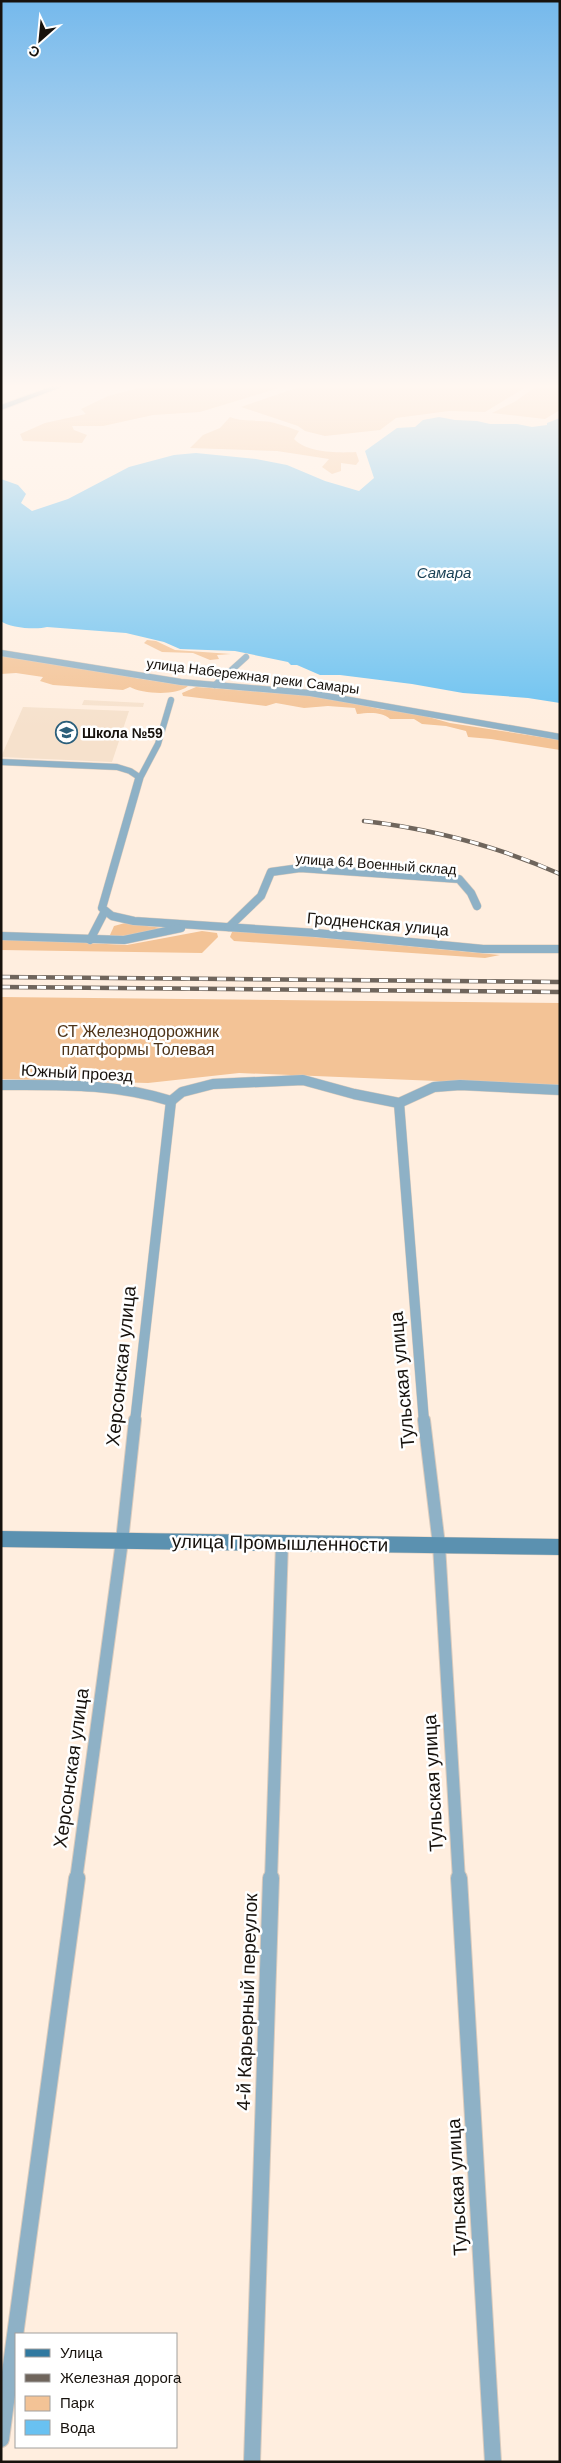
<svg xmlns="http://www.w3.org/2000/svg" width="561" height="2463" font-family="Helvetica,sans-serif">
<style>
.built{fill:#f6e1cc}
.green{fill:#f3c396}
.water{fill:#69c1f1}
.lines{fill:none;stroke-linecap:round;stroke-linejoin:round}
.minor-far4-casing{stroke:#dacbbd;stroke-width:7}
.minor-far3-casing{stroke:#dacbbd;stroke-width:9}
.minor-far2-casing{stroke:#dacbbd;stroke-width:11}
.minor-far1-casing{stroke:#dacbbd;stroke-width:14}
.minor-casing{stroke:#dacbbd;stroke-width:18}
.secondary-casing{stroke:#dacbbd;stroke-width:1}
.primary-casing{stroke:#dacbbd;stroke-width:2}
.minor-far4{stroke:#8eb1c6;stroke-width:6}
.minor-far3{stroke:#8eb1c6;stroke-width:8}
.minor-far2{stroke:#8eb1c6;stroke-width:10}
.minor-far1{stroke:#8eb1c6;stroke-width:12}
.minor{stroke:#8eb1c6;stroke-width:16}
.secondary{fill:#5b91b0;fill-rule:evenodd}
.primary{fill:#3079a0;fill-rule:evenodd}
.rail-casing{stroke:#6f655c;stroke-width:4.5}
.rail{stroke:#fff;stroke-width:3;stroke-dasharray:9;stroke-linecap:butt}
.labels{text-anchor:middle;dominant-baseline:central;stroke-width:5;stroke-linejoin:round;paint-order:stroke}
.far-street-label{font-size:14px;fill:#17120d;stroke:#fff}
.far-poi-label{font-size:14px;font-weight:bold;fill:#17120d;stroke:#fff;text-anchor:start}
.far-water-label{font-size:15px;font-style:italic;fill:#1c4256;stroke:#fff}
.street-label{font-size:16px;fill:#17120d;stroke:#fff}
.park-label{font-size:16px;fill:#4e3419;stroke:#fff}
.near-street-label{font-size:19px;fill:#17120d;stroke:#fff}
</style>
<rect width="100%" height="100%" fill="#ffeedf"/>
<g class="built">
<polygon points="84,700 144,703 143,707 82,705"/>
<polygon points="23,707 129,711 112,762 1,757"/>
</g>
<g class="green">
<polygon points="154,384 292,384 200,412 153,415 103,426 72,426 74,430 87,435 82,443 23,441 20,434 45,423 86,414 81,409 108,396"/>
<polygon points="308,384 531,384 485,412 449,411 396,418 380,430 325,436 305,431 298,426 241,407"/>
<polygon points="539,384 560,384 560,410 545,419 492,413 516,401"/>
<path d="M230 417C240 421 248 420 258 421 273 421 285 426 299 431L294 439C307 453 338 453 356 452L359 461 356 465 341 463V471L332 474 322 467 329 459 277 451 190 448 203 435 220 428Z"/>
<polygon points="147,640 156,641 175,650 231,654 217,655 219,659 210,660 193,653 162,652 144,643"/>
<path d="M1 655 93 668 135 678 188 686C177 696 142 694 130 687L123 690 53 685 40 681 43 677 16 673 1 674Z"/>
<path d="M196 687 327 697 384 710 396 708 450 723 560 740V750L491 739 468 737 466 731 446 726 422 724 414 719H390C381 711 368 713 357 714L355 708 328 706 304 708 276 703 266 706 183 696 182 693Z"/>
<polygon points="125,923 162,928 123,937 110,935 114,926"/>
<polygon points="240,930 500,955 485,958 234,941 230,937 232,932"/>
<polygon points="202,931 217,933 218,937 202,953 1,950 1,939 127,945"/>
<polygon points="1,997 560,1003 560,1086 239,1073 148,1083 1,1079"/>
</g>
<path class="water" d="M439 417 455 420 477 421 490 424H517L532 427 547 425V423L560 418V703L528 698 463 693 412 684 340 675H320L297 665H291L288 662 235 651 180 649 164 642 126 633 47 627C37 630 9 628 1 621V479L18 485 26 494 21 503 32 511 68 499 129 467 174 455 196 453 256 459 287 465 325 481 359 491 374 478 365 451 397 428 415 427 423 420Z"/>
<g class="lines">
<defs>
<g id="minor-far4">
<polyline points="1,653 181,682 310,693 560,737"/>
<polyline points="215,685 246,657"/>
<polyline points="1,762 117,767 130,771 139,777"/>
<polyline points="139,780 158,744 171,700"/>
</g>
<g id="minor-far3">
<polyline points="139,779 102,908 112,916 134,921 316,933 483,949 560,949"/>
<polyline points="229,927 261,896 271,872 300,868 459,879 471,893 477,906"/>
<polyline points="1,936 124,940 181,928"/>
<polyline points="90,940 105,911"/>
</g>
<g id="minor-far2">
<path d="M1 1085C61 1085 113 1083 171 1101"/>
<polyline points="171,1101 182,1092 213,1084 303,1080 354,1094 399,1103 434,1087 460,1085 560,1090"/>
<polyline points="399,1103 424,1422"/>
<polyline points="135,1422 171,1101"/>
</g>
<g id="minor-far1">
<polyline points="424,1420 439,1545 459,1880"/>
<polyline points="76,1880 122,1541 135,1420"/>
<polyline points="271,1880 282,1543"/>
</g>
<g id="minor">
<polyline points="459,1878 493,2462"/>
<polyline points="1,2439 77,1878"/>
<polyline points="252,2462 271,1878"/>
</g>
<polygon id="secondary" points="1,1531 560,1539 560,1555 1,1547"/>
<polygon id="primary" points="59,384 69,384 1,410 1,405"/>
</defs>
<use href="#minor-far4" class="minor-far4-casing"/>
<use href="#minor-far3" class="minor-far3-casing"/>
<use href="#minor-far2" class="minor-far2-casing"/>
<use href="#minor-far1" class="minor-far1-casing"/>
<use href="#minor" class="minor-casing"/>
<use href="#secondary" class="secondary-casing"/>
<use href="#primary" class="primary-casing"/>
<use href="#minor-far4" class="minor-far4"/>
<use href="#minor-far3" class="minor-far3"/>
<use href="#minor-far2" class="minor-far2"/>
<use href="#minor-far1" class="minor-far1"/>
<use href="#minor" class="minor"/>
<use href="#secondary" class="secondary"/>
<use href="#primary" class="primary"/>
<defs>
<g id="rail">
<path d="M364 821C433 829 497 846 560 874"/>
<polyline points="1,977 560,982"/>
<polyline points="1,987 560,992"/>
</g>
</defs>
<use href="#rail" class="rail-casing"/>
<use href="#rail" class="rail"/>
</g>
<linearGradient id="sky" x2="0" y2="1"><stop stop-color="#75b9ec"/><stop offset="0.53" stop-color="#fff7f1"/><stop offset="1" stop-color="#fff7f1" stop-opacity="0"/></linearGradient>
<rect width="561" height="729" fill="url(#sky)"/>
<defs>
<symbol id="school-ring" viewBox="-11 -11 22 22"><circle r="9.5" fill="#fff" stroke="#2b5f7b" stroke-width="1.5"/><path d="M0-5L7-2L0 1L-7-2ZM-4 1L0 2.5L4 1V4Q0 6-4 4Z" fill="#2b5f7b"/></symbol>
</defs>
<g fill-rule="evenodd">
<use href="#school-ring" x="54" y="720" width="25" height="25"/>
</g>
<g class="labels">
<g class="far-street-label">
<text transform="translate(253 676) rotate(7)">улица Набережная реки Самары</text>
<text transform="translate(376 864) rotate(4)">улица 64 Военный склад</text>
</g>
<g class="far-poi-label">
<text x="82" y="733">Школа №59</text>
</g>
<g class="far-water-label">
<text x="444" y="572">Самара</text>
</g>
<g class="street-label">
<text transform="translate(378 924) rotate(5)">Гродненская улица</text>
<text transform="translate(77 1073) rotate(3)">Южный проезд</text>
</g>
<g class="park-label">
<text x="138" y="1031">СТ Железнодорожник<tspan x="138" dy="18">платформы Толевая</tspan></text>
</g>
<g class="near-street-label">
<text transform="translate(121 1366) rotate(-84)">Херсонская улица</text>
<text transform="translate(402 1380) rotate(-95)">Тульская улица</text>
<text transform="translate(280 1543) rotate(1)">улица Промышленности</text>
<text transform="translate(71 1768) rotate(-82)">Херсонская улица</text>
<text transform="translate(433 1783) rotate(-93)">Тульская улица</text>
<text transform="translate(247 2002) rotate(-88)">4-й Карьерный переулок</text>
<text transform="translate(457 2187) rotate(-93)">Тульская улица</text>
</g>
</g>
<rect width="561" height="2463" fill="none" stroke="#17120d" stroke-width="5"/>
<rect x="15" y="2333" width="162" height="115" fill="#ffffff" stroke="#a2a09e"/>
<rect x="25" y="2349" width="25" height="8" fill="#3079a0" stroke="#a2a09e"/>
<text x="60" y="2358" font-size="15" fill="#17120d">Улица</text>
<rect x="25" y="2374" width="25" height="8" fill="#6f655c" stroke="#a2a09e"/>
<text x="60" y="2383" font-size="15" fill="#17120d">Железная дорога</text>
<rect x="25" y="2396" width="25" height="15" fill="#f3c396" stroke="#a2a09e"/>
<text x="60" y="2408" font-size="15" fill="#17120d">Парк</text>
<rect x="25" y="2420" width="25" height="15" fill="#69c1f1" stroke="#a2a09e"/>
<text x="60" y="2433" font-size="15" fill="#17120d">Вода</text>
<g transform="translate(40 40) rotate(207)" stroke="#ffffff" stroke-width="4" paint-order="stroke">
<path d="M0-4L9 19L0 12L-9 19Z" fill="#17120d"/>
<text y="-8" font-size="14" font-weight="bold" text-anchor="middle" fill="#17120d">С</text>
</g>
</svg>
